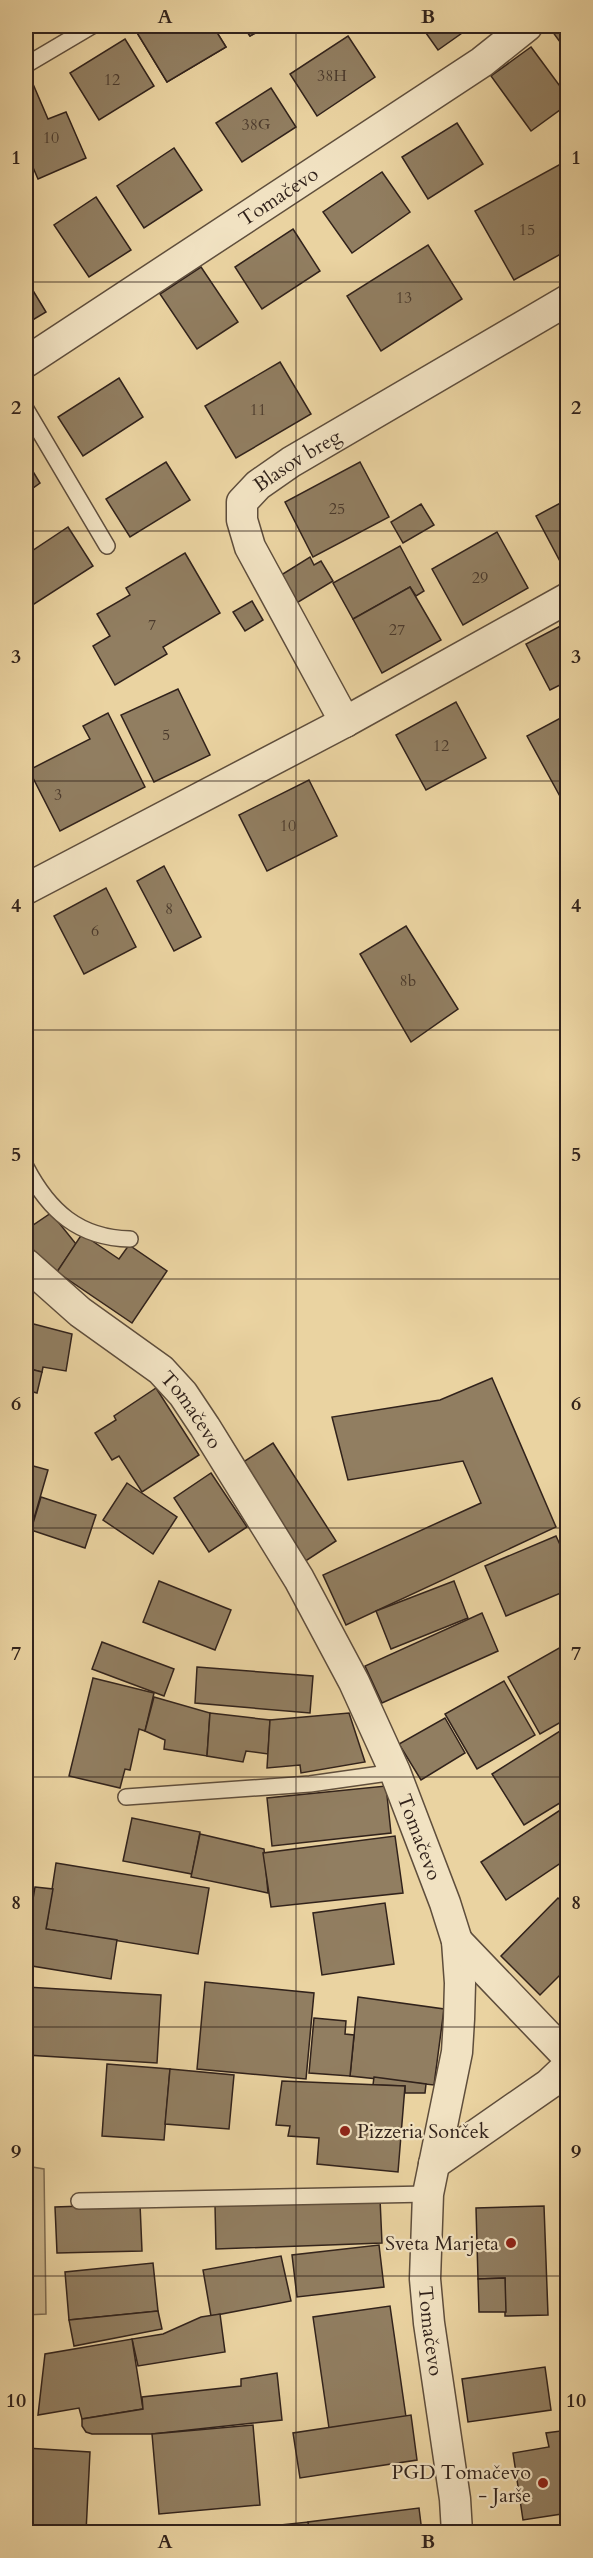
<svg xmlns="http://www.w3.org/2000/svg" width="593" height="2558" font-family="Cardo,serif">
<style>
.green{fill:#cbb58a;stroke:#7e6c52;stroke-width:1.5}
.building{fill:#917e61;stroke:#31221b;stroke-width:1.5}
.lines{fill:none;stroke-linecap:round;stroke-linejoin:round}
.service-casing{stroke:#5f4e3c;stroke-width:18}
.minor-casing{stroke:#5f4e3c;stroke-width:33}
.service{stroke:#f1e2c2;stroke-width:15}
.minor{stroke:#f1e2c2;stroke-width:30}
.grid{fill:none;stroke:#31221b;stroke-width:1.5;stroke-opacity:0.55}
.poi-dot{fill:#8f2418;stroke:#f1e2c2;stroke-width:2}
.labels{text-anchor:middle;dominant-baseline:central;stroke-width:4.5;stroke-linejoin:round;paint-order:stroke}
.number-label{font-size:16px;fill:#49392c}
.street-label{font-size:20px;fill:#31221b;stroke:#f1e2c2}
.poi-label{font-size:20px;fill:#31221b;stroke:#f1e2c2;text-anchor:end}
.neatline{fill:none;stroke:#31221b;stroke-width:2}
.grid-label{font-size:20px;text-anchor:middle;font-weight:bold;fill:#31221b}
</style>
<rect width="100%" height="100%" fill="#ead3a1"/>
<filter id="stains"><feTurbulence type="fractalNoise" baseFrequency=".00333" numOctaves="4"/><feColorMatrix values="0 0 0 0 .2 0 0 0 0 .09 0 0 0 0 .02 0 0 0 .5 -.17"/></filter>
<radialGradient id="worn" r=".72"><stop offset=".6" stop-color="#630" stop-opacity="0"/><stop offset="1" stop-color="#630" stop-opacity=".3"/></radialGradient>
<polygon class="green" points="26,2166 44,2169 46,2314 26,2315"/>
<g class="building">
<polygon points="146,26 213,26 226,47 167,82 136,31"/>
<polygon points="146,26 213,26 226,47 167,82 136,31"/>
<polygon points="243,26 268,26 250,36"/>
<polygon points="243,26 268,26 250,36"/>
<polygon points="421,26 472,26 438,50"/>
<polygon points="560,26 568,26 568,53 552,31"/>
<polygon points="348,36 375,77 317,116 290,74"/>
<polygon points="125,39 154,86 99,120 70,73"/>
<polygon points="531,47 568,97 568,104 531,131 491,76"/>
<polygon points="33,84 48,119 66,112 86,158 38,179 28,156 26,157 26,88"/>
<polygon points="271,88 296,127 242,162 216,123"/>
<polygon points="457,123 483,164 428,199 402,157"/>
<polygon points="174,148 202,190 144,228 117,186"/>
<polygon points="568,160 568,250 514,280 475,211"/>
<polygon points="382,172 410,212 352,253 323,212"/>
<polygon points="96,197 131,250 89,277 54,225"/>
<polygon points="293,229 320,271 262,309 235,267"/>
<polygon points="428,245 462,299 381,351 347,296"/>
<polygon points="201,267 238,322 197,349 160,294"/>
<polygon points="26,279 46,312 26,324"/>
<polygon points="280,362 311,414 236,458 205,406"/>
<polygon points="119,378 143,417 83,456 58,417"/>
<polygon points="26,460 40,483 26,493"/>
<polygon points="166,462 190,500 130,537 106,499"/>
<polygon points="360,462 389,517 313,557 285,502"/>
<polygon points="568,499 568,562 562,565 536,516"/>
<polygon points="421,504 434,525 403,543 391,522"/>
<polygon points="68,527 93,566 31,606 26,598 26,555"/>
<polygon points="497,532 528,588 463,625 432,569"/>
<polygon points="400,546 424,591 416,596 410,587 353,619 333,583"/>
<polygon points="185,553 220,613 163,647 167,654 115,685 93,646 110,636 97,614 130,595 126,588"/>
<polygon points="310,557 314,565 321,561 333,581 295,604 278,577"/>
<polygon points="410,587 441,640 382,673 353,619"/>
<polygon points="252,601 263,620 245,631 233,612"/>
<polygon points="568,622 568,681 550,690 526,644"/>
<polygon points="178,689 210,755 154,782 121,715"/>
<polygon points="456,702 486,758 426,790 396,735"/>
<polygon points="108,713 145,787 60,831 29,770 90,739 83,726"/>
<polygon points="568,714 568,811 527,736"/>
<polygon points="309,780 337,836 267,871 239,815"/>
<polygon points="164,866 201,937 174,951 137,881"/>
<polygon points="106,888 136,947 84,974 54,916"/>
<polygon points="406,926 458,1009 411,1042 360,954"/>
<polygon points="51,1213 76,1244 57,1272 53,1274 26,1241 26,1230"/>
<polygon points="82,1234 119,1259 129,1245 167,1271 132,1323 57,1272"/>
<polygon points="26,1322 72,1334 66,1371 43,1367 42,1372 26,1368"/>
<polygon points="26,1368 42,1372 37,1393 26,1390"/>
<polygon points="492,1378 556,1527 346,1625 323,1575 481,1503 463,1461 348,1480 332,1417 440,1400"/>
<polygon points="156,1388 199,1455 142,1492 119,1456 112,1460 95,1433 116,1420 114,1416"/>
<polygon points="273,1443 336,1541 301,1564 237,1466"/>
<polygon points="26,1464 48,1470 33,1522 26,1520"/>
<polygon points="211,1473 247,1527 209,1552 174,1498"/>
<polygon points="127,1483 177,1517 153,1554 103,1520"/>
<polygon points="41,1497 96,1515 85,1548 31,1530"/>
<polygon points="556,1536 568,1562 568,1590 506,1616 485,1566"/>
<polygon points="159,1581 231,1610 215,1650 143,1622"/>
<polygon points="454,1581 468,1618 391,1649 376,1611"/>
<polygon points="482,1613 498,1651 382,1703 365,1666"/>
<polygon points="102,1642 174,1669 164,1696 92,1669"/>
<polygon points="568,1643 568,1718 540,1734 508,1677"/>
<polygon points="197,1667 313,1676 310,1713 195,1703"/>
<polygon points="93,1678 154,1693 145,1731 139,1729 130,1770 125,1769 120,1788 69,1776"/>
<polygon points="504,1681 535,1735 477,1769 445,1714"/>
<polygon points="154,1697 210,1713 207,1756 164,1749 165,1740 145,1731"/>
<polygon points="210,1713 270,1720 268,1754 246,1751 243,1762 207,1756"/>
<polygon points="349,1713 365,1762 301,1773 300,1765 267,1768 270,1720"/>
<polygon points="445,1718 465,1753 421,1780 399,1744"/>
<polygon points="560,1731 568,1743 568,1798 524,1825 492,1774"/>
<polygon points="386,1786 391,1833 272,1846 267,1798"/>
<polygon points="568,1805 568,1858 506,1900 481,1862"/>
<polygon points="132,1818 200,1832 192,1874 123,1861"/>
<polygon points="200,1834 264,1849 268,1893 191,1877"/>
<polygon points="395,1836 403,1893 271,1907 263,1853"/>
<polygon points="56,1863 209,1888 198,1954 46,1929"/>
<polygon points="35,1887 53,1889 46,1929 117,1940 111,1979 26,1965 26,1911 31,1911"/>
<polygon points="558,1898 568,1907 568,1967 540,1995 501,1956"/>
<polygon points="385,1903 394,1964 322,1975 313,1913"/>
<polygon points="205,1982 314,1993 306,2079 197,2069"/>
<polygon points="26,1987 161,1995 157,2063 26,2055"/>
<polygon points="358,1997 444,2009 434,2085 350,2076"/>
<polygon points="314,2018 346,2021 345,2034 354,2035 350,2076 309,2073"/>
<polygon points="107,2064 170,2069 164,2140 102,2136"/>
<polygon points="170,2069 234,2075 229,2129 165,2124"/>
<polygon points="374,2077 426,2084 425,2093 405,2093 405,2086 373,2085"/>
<polygon points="282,2081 405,2086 398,2172 317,2164 319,2138 288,2136 290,2126 276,2125"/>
<polygon points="380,2199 382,2243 216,2249 215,2205"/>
<polygon points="140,2204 142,2251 57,2253 55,2207"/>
<polygon points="544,2206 548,2315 505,2316 505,2278 478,2279 476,2208"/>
<polygon points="379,2245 384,2287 297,2297 292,2255"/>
<polygon points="281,2256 291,2301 211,2316 203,2270"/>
<polygon points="153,2263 158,2311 69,2320 65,2272"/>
<polygon points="505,2278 506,2312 479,2312 478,2279"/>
<polygon points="390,2306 406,2417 329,2428 313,2317"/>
<polygon points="158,2311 162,2329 74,2346 69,2320"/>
<polygon points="220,2314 225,2352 138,2366 132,2339 163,2334 201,2317"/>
<polygon points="132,2339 143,2409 82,2419 79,2408 38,2415 45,2354"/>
<polygon points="545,2367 551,2410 468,2422 462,2379"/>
<polygon points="277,2373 282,2420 152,2434 92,2434 86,2432 82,2426 82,2419 143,2409 142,2397 241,2386 241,2379"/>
<polygon points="411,2415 417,2460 300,2478 293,2433"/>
<polygon points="253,2425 260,2505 159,2514 152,2434"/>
<polygon points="568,2430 568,2513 523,2520 513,2453 549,2447 546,2433"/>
<polygon points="26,2448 90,2452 86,2532 26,2532"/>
<polygon points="419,2508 422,2532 309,2532 308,2522"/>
<polygon points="308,2522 309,2532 216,2532"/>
</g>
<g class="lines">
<defs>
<g id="service">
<polyline points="26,65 92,26"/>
<polyline points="26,409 107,546"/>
<path d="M26 1167C49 1211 79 1238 130 1239"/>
<polyline points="126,1797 310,1784 395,1772"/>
<polyline points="79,2201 428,2194"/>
</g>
<g id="minor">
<path id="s1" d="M26 362 482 62 527 26"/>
<path id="s2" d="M345 722 250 547 242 520V502L258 485 291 462 568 300"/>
<polyline points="26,889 345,722 568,598"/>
<path id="s3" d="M26 1264 80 1312 161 1370 183 1394 205 1427 299 1579 354 1682 395 1772 445 1903 457 1941 460 1983 459 2019 457 2052 428 2194 425 2279 429 2323 455 2499 457 2532"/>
<polyline points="457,1941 568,2057"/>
<polyline points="434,2164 549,2084 568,2066"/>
</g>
</defs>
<use href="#service" class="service-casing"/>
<use href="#minor" class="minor-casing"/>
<use href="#service" class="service"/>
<use href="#minor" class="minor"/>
</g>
<path class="grid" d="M296 26V2532M26 282H568M26 531H568M26 781H568M26 1030H568M26 1279H568M26 1528H568M26 1777H568M26 2027H568M26 2276H568"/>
<g class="poi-dot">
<circle cx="345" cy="2131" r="6"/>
<circle cx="511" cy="2243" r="6"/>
<circle cx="543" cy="2483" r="6"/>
</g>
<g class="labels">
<g class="number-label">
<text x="332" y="76">38H</text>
<text x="112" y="80">12</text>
<text x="256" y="125">38G</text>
<text x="51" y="138">10</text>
<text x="527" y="230">15</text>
<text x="404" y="298">13</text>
<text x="258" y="410">11</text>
<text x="337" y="509">25</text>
<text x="480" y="578">29</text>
<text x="152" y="625">7</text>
<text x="397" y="630">27</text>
<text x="166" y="735">5</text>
<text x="441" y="746">12</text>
<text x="58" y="795">3</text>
<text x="288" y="826">10</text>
<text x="169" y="909">8</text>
<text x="95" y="931">6</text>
<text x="408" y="981">8b</text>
</g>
<g class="street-label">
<text stroke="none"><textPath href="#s1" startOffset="302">Tomačevo</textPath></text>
<text stroke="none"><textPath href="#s2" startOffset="315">Blasov breg</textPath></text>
<text stroke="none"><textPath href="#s3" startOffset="222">Tomačevo</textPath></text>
<text stroke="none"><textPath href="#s3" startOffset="708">Tomačevo</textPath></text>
<text stroke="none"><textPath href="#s3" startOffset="1212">Tomačevo</textPath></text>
</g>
<g class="poi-label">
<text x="357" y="2131" text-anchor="start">Pizzeria Sonček</text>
<text x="499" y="2243">Sveta Marjeta</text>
<text x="531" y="2472">PGD Tomačevo<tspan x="531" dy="23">- Jarše</tspan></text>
</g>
</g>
<rect width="593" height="2558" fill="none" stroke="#ead3a1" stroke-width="66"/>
<rect x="33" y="33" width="527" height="2492" class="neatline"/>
<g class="grid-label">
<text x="165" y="23">A</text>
<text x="428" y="23">B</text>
<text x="16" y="164">1</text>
<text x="576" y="164">1</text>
<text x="16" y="414">2</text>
<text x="576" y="414">2</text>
<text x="16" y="663">3</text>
<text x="576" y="663">3</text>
<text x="16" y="912">4</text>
<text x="576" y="912">4</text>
<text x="16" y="1161">5</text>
<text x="576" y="1161">5</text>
<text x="16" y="1410">6</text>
<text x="576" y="1410">6</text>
<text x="16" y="1660">7</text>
<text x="576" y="1660">7</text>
<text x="16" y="1909">8</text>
<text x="576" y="1909">8</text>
<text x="16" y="2158">9</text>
<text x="576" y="2158">9</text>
<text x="16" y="2407">10</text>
<text x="576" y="2407">10</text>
<text x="165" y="2548">A</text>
<text x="428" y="2548">B</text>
</g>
<rect width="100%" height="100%" filter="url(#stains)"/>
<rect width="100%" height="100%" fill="url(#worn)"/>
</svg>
